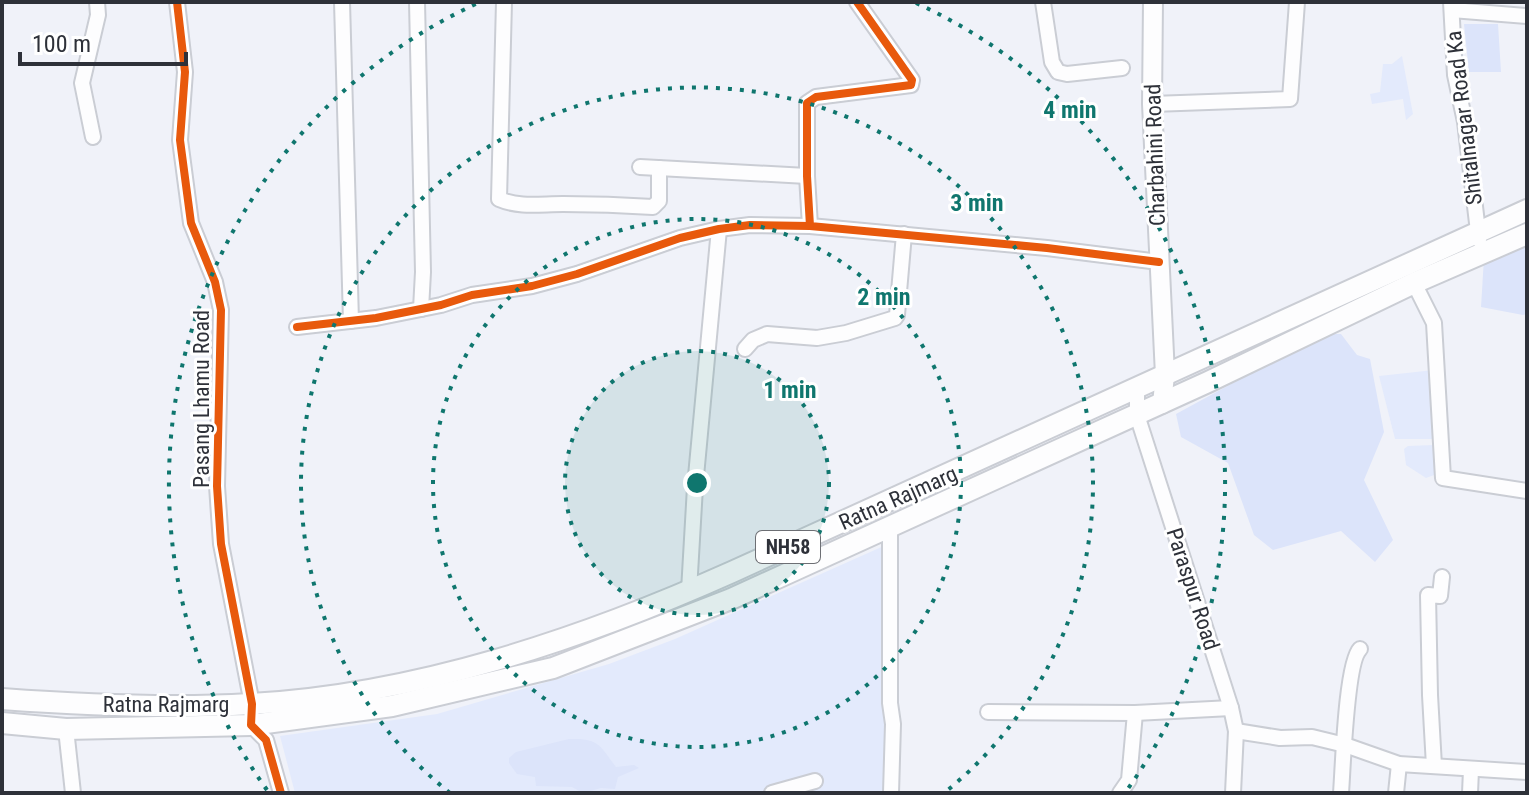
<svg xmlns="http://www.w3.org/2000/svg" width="1529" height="795" font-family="'Roboto Condensed',sans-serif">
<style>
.built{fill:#e3eafc}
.green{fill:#dce4fa}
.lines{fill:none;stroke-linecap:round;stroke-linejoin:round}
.minor-casing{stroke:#cacdd4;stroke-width:18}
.major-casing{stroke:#cacdd4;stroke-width:22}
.highway-casing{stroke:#cacdd4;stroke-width:24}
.minor{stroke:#fdfdfe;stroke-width:14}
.major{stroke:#fdfdfe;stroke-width:18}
.highway{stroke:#fdfdfe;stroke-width:20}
.cycleway-casing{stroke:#fff;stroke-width:13}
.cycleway{stroke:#e8590c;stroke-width:8}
.ring{fill:none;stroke:#0f766e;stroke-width:4;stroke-dasharray:4 8}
.labels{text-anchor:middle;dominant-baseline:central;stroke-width:6;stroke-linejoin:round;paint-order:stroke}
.shield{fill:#fff;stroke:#6d6f74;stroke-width:2}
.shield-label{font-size:20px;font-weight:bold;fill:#2e3139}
.street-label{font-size:22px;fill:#2e3139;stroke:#fff}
.centre{fill:#0f766e;stroke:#fff;stroke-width:4}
.ring-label{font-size:24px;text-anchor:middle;font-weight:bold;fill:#0f766e;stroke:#fff;stroke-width:6;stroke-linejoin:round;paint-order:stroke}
</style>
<rect width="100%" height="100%" fill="#f0f2f9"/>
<g class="built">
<polygon points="1402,56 1413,114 1406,120 1403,99 1372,104 1370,94 1380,92 1383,64 1392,64"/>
<polygon points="1434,370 1438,439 1395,439 1379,376"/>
<polygon points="1434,445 1434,475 1426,478 1406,465 1404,449 1408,446"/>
<polygon points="886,545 887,700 883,710 887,722 887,793 295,793 280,736 437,714 609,664 675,639"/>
</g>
<g class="green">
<polygon points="1464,24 1498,24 1501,72 1469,72"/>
<polygon points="1527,239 1527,314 1523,315 1481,307 1484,258"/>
<polygon points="1323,334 1341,334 1357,355 1370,359 1384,432 1364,480 1393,540 1375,562 1341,531 1273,550 1254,535 1228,463 1181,437 1176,414"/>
<path d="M569 739C600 738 600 746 616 767L634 765 639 768 618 777 615 789 601 788 583 793 572 787 536 786 535 777 517 774 509 763V758L516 752Z"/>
</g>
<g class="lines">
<defs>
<g id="minor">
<polyline points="177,2 185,72 180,140 191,223 215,282 221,310 217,486 221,544 252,704 251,725 266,740 281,793"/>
<polyline points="342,2 351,321"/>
<polyline points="417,2 423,272 421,309"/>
<path d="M504 2 499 199C520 208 540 204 563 204 593 204 623 205 653 207L659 201V168"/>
<polyline points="857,2 912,80 911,85 816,97 807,103 807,176 810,226 1047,248 1159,262"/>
<polyline points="1043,2 1052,62 1058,72 1067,74 1122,68"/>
<polyline points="1451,2 1455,75 1465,122 1479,240"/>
<polyline points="1452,10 1527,16"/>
<polyline points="1152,104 1290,99 1297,2"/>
<polyline points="93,137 82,83 98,15 97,2"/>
<polyline points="640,167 807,176"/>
<polyline points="1414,283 1434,323 1443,478 1527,491"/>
<polyline points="297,327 376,318 441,305 472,295 532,286 577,274 680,238 719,229 750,225 810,226"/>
<polyline points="745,349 753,340 767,334 817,338 846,333 895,318 897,315 904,234"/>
<polyline points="1137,388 1137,415 1231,708 1236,731 1233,793"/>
<polyline points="890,525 890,703 893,724 891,793"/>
<polyline points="689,591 695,487 719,229"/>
<polyline points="988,712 1135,713 1231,708"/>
<polyline points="66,729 73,793"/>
<polyline points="1236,731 1280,738 1312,737 1345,745 1399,764 1527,772"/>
<polyline points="1434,766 1430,695 1428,595 1440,596 1442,577"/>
<polyline points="772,793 815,781"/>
<polyline points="1120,793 1129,780 1135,713"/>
<path d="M1341 793C1343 768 1346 663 1360 649"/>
<polyline points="1396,793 1399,764"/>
<polyline points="1470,793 1471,770"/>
</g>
<polyline id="major" points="1153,2 1152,104 1165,375 1162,404"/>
<g id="highway">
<path d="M2 699C84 705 167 709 250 704 416 695 582 639 732 572L1527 210"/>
<polyline points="2,723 66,729 251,725 392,706 553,668 731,599 1208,382 1414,283 1527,234"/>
</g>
</defs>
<use href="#minor" class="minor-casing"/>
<use href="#major" class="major-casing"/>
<use href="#highway" class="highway-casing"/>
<use href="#minor" class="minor"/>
<use href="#major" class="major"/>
<use href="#highway" class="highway"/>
<defs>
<g id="cycleway">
<polyline points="177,2 185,72 180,140 191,223 215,282 221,310 217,486 221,544 252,704 251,725 266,740 281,793"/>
<polyline points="857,2 912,80 911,85 816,97 807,103 807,176 810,226 1047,248 1159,262"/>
<polyline points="297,327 376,318 441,305 472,295 532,286 577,274 680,238 719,229 750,225 810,226"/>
</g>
</defs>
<use href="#cycleway" class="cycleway-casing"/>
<use href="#cycleway" class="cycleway"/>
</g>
<circle cx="697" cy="483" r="132" fill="#0f766e" fill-opacity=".12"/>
<g class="ring">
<circle cx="697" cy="483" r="132"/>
<circle cx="697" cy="483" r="264"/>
<path d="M450 793A396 396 0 1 1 944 793"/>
<path d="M267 790A528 528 0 0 1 478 3M916 3A528 528 0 0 1 1127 790"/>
</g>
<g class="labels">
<rect class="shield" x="756" y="531" width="64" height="32" rx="6"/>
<g class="shield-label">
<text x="788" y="547">NH58</text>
</g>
<g class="street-label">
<text transform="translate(1464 118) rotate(-97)">Shitalnagar Road Ka</text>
<text transform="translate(1155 155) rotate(-92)">Charbahini Road</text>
<text transform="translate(201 399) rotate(-90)">Pasang Lhamu Road</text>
<text transform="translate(898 498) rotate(-24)">Ratna Rajmarg</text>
<text transform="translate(1193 589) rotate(72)">Paraspur Road</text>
<text x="166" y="704">Ratna Rajmarg</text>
</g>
</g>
<circle cx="697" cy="483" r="12" class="centre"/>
<g class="ring-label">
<text x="1070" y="118">4 min</text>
<text x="977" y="211">3 min</text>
<text x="884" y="305">2 min</text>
<text x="790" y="398">1 min</text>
</g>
<rect width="1529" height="795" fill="none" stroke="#2e3139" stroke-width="8"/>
<path d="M20 52v12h166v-12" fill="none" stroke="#2e3139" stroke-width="4"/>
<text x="32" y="52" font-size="24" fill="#2e3139" stroke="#ffffff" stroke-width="6" paint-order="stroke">100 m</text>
</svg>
